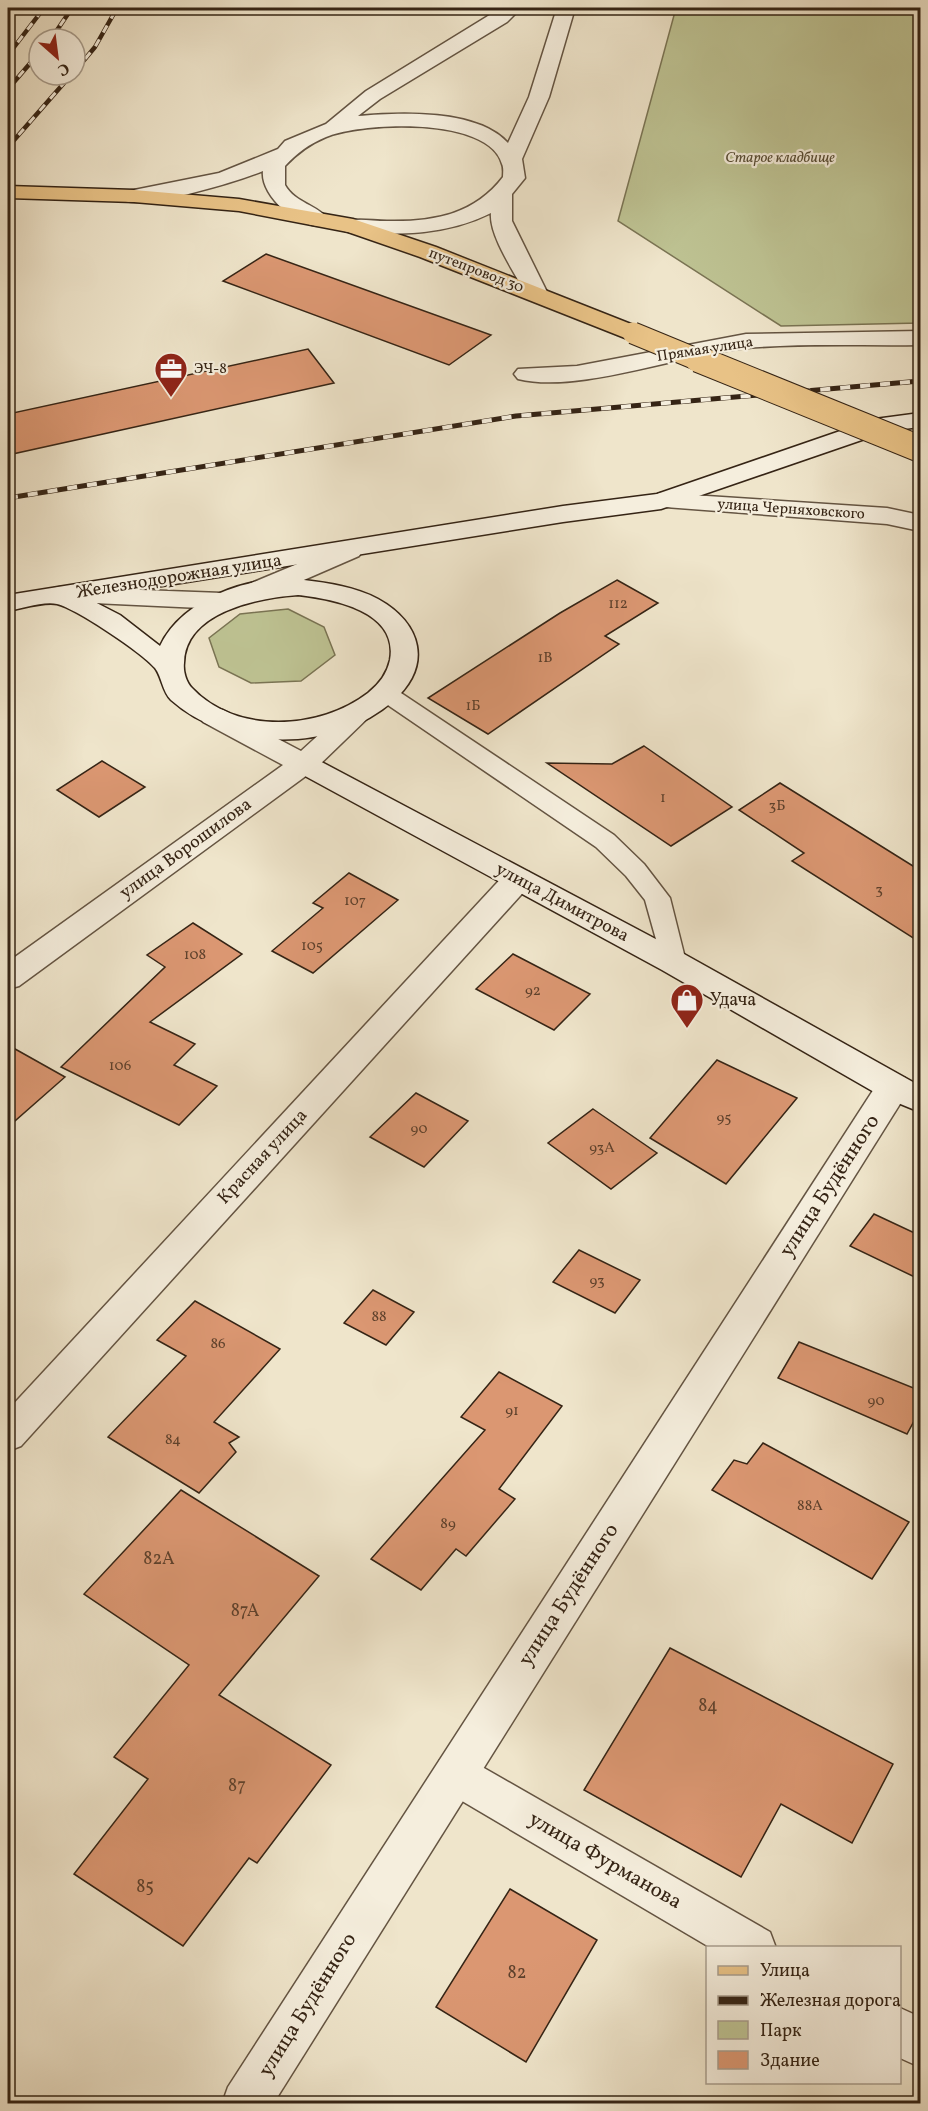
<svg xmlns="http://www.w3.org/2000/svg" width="928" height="2111" font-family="Vollkorn,serif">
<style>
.green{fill:#bec393;stroke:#7a7454;stroke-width:1.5}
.building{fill:#db9772;stroke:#352415;stroke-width:1.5}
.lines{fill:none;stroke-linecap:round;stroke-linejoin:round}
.service-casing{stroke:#645442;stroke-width:3}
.minor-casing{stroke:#645442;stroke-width:3}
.tertiary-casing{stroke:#645442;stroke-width:3}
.secondary-casing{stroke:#352415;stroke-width:3}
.primary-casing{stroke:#352415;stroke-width:3}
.service{fill:#f5eedd;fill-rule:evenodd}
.minor{fill:#f5eedd;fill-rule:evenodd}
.tertiary{fill:#f5eedd;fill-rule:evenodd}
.secondary{fill:#f5eedd;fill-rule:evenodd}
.primary{fill:#e8c286;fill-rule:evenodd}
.rail-far1-casing{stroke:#352415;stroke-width:4.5}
.rail-casing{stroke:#352415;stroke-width:5}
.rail-far1{stroke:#f5eedd;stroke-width:3;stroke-dasharray:8;stroke-linecap:butt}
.rail{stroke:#f5eedd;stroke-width:4;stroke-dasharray:10;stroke-linecap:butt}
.primary-bridge-far1-casing{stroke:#352415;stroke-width:23;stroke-linecap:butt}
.primary-bridge-casing{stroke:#352415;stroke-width:28;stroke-linecap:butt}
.primary-bridge-far1{stroke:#e8c286;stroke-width:21}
.primary-bridge{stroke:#e8c286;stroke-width:26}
.labels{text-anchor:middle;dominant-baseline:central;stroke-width:4.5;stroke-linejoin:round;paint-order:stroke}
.far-park-label{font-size:15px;font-style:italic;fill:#574c34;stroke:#f5eedd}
.far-street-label{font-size:15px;fill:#352415;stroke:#f5eedd}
.far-poi-label{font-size:15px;fill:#352415;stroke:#f5eedd;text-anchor:start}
.number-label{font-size:15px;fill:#5e412c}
.street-label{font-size:18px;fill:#352415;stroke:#f5eedd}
.poi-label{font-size:18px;fill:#352415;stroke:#f5eedd;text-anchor:start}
.near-number-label{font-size:18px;fill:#5e412c}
.near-street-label{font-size:21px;fill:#352415;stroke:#f5eedd}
</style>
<rect width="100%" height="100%" fill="#efe5cb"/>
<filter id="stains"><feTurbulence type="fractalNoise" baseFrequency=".00333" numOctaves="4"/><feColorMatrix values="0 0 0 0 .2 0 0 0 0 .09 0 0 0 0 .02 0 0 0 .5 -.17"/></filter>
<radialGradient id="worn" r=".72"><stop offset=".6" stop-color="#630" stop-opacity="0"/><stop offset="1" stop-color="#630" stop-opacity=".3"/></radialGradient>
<g class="green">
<polygon points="676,8 920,8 920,323 781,326 618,221"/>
<polygon points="288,609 324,627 335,655 301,681 251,683 219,667 209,638 240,614"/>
</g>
<g class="building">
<polygon points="266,254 491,335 449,365 223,281"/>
<polygon points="308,349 334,383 8,455 8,414"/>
<polygon points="617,580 658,603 605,636 619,644 488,734 428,698 560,613"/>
<polygon points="644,746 732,807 671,846 547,763 612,764"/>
<polygon points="102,761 145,787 99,817 57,790"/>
<polygon points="780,783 921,871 921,943 792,861 804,853 739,810"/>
<polygon points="349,873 398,900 313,973 272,951 323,908 313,903"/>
<polygon points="193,923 242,954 150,1022 195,1044 174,1065 217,1086 179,1125 61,1067 165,967 147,955"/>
<polygon points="513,954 590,994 554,1030 476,989"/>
<polygon points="8,1045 65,1077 8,1127"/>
<polygon points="717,1060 797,1098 726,1184 650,1138"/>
<polygon points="416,1093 468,1121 424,1167 370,1137"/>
<polygon points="593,1109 657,1153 611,1189 548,1143"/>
<polygon points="874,1214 921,1236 921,1280 850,1246"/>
<polygon points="579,1250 640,1280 615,1313 553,1282"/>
<polygon points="373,1290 414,1312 386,1345 344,1323"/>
<polygon points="195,1301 280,1349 214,1422 239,1437 229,1443 236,1452 199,1493 108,1437 186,1356 157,1340"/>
<polygon points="799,1342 921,1391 921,1408 907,1434 778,1378"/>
<polygon points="499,1372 562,1406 499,1489 515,1499 466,1556 456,1549 421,1590 371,1559 485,1430 461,1417"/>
<polygon points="763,1443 909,1522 872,1579 712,1490 734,1460 747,1464"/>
<polygon points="181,1490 319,1576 219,1695 331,1765 257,1863 249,1858 183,1946 74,1874 148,1779 114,1757 189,1665 84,1594"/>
<polygon points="670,1648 893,1764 852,1843 781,1804 741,1877 584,1790"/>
<polygon points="510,1889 597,1940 526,2062 436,2007"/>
</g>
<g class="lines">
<defs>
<polygon id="service" points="387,687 395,689 614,835 644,864 670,898 686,962 682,968 673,971 664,968 645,900 626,876 596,847 379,699 376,694 379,689"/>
<g id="minor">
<path d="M920 331V345C863 346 804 343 747 348 681 354 579 394 518 379L514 374 518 369 577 366 746 334Z"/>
<polygon points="661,493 887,508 920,515 920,531 887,524 652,506 648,501 652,496"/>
<polygon points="518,869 529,872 533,879 529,886 21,1446 8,1451 8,1410 507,872"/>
<polygon points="455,1754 470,1760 770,1932 776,1948 711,1948 440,1788 434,1774 440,1760"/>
<polygon points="900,2008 920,2017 920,2067 900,2058"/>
</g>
<g id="tertiary">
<path d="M501 8H521L507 22 380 99 358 116C400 112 478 109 508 143L529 97 557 8H575L549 97 522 159 525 178 512 194V221L548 294 545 299H529L526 294C515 273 489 236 491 213 447 235 401 235 353 233L345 231 342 226 345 221C359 218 373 221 387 221 433 222 474 215 503 177 503 173 504 168 502 164 489 116 361 122 326 137 309 144 297 153 285 166V185C295 203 318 205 329 220L326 225C301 231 260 197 263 171 236 182 153 207 126 201L123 196 126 191 134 190 219 173 278 149 285 141 326 124 366 91Z"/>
<polygon points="350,542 359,544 363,550 359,556 267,596 258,598 249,596 245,590 249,584"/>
<polygon points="60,587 222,593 231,595 235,601 231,607 222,609 51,601 47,595 51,589"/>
<polygon points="358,705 368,708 372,714 314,770 19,986 8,989 8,962 283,765 203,722 199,716 203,710 213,707 223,710 301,751 348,708"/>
<polygon points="893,1075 905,1078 910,1087 905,1096 273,2104 222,2104 228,2087 881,1078"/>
</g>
<g id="secondary">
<path d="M920 413V427L888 431 661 509 563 522 87 598 120 615 160 646C182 598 254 573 304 580 329 583 356 587 378 599 422 623 433 666 393 701 334 753 229 752 171 700 162 691 162 677 155 668 141 652 77 609 57 604 43 601 21 609 8 611V595L563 506 657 494 875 419ZM298 595C333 599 399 611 390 660 387 674 379 684 368 693 320 730 236 735 192 688 186 682 183 671 184 663 185 612 258 598 298 595Z"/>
<polygon points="304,755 314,758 684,954 920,1086 920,1112 881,1096 662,970 294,770 289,764 294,758"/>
</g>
<polygon id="primary" points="8,186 134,190 239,199 353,219 436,247 641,328 645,333 641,338 625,338 420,257 348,232 239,211 134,202 8,198"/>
</defs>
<use href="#service" class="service-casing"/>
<use href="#minor" class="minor-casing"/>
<use href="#tertiary" class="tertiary-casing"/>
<use href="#secondary" class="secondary-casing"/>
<use href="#primary" class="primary-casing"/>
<use href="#service" class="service"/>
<use href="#minor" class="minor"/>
<use href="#tertiary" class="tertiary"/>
<use href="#secondary" class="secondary"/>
<use href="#primary" class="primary"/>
<defs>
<g id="rail-far1">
<polyline points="51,39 72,8"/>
<polyline points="8,55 44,8"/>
<polyline points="75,71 95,47 117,8"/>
<polyline points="8,89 39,53"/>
<polyline points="8,147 71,75"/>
</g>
<polyline id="rail" points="8,498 516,416 920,381"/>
</defs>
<use href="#rail-far1" class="rail-far1-casing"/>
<use href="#rail" class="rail-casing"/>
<use href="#rail-far1" class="rail-far1"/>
<use href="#rail" class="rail"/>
<defs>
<polyline id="primary-bridge-far1" points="633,333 701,361"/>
<polyline id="primary-bridge" points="698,359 920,449"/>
</defs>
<use href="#primary-bridge-far1" class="primary-bridge-far1-casing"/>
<use href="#primary-bridge" class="primary-bridge-casing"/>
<use href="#primary-bridge-far1" class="primary-bridge-far1"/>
<use href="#primary-bridge" class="primary-bridge"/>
</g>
<defs>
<symbol id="office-pin" viewBox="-11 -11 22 30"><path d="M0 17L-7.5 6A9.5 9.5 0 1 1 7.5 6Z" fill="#8f2418" stroke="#f5eedd"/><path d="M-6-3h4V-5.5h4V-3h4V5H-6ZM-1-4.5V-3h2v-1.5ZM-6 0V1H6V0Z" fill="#fff"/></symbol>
<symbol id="shop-pin" viewBox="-11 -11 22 30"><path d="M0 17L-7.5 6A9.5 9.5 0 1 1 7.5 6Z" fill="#8f2418" stroke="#f5eedd"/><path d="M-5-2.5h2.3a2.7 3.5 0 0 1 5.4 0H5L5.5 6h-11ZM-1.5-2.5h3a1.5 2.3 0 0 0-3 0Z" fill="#fff"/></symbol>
</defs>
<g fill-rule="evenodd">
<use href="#office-pin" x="152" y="350" width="38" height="52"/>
<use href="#shop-pin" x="668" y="981" width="38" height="52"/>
</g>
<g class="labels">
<g class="far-park-label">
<text x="780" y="158">Старое кладбище</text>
</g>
<g class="far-street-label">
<text transform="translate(476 271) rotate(21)">путепровод 30</text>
<text transform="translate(705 350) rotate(-9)">Прямая улица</text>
<text transform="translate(791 510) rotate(4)">улица Черняховского</text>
</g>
<g class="far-poi-label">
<text x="194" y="369">ЭЧ-8</text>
</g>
<g class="number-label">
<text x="618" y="604">112</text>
<text x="545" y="658">1В</text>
<text x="473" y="706">1Б</text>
<text x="663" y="798">1</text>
<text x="777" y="806">3Б</text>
<text x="879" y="890">3</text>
<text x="355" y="901">107</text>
<text x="312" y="946">105</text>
<text x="195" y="955">108</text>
<text x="533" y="991">92</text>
<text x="120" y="1066">106</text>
<text x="724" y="1118">95</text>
<text x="419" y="1129">90</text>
<text x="602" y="1148">93А</text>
<text x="597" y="1281">93</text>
<text x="379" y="1317">88</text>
<text x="218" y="1344">86</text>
<text x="876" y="1401">90</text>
<text x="512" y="1411">91</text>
<text x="173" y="1440">84</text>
<text x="810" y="1506">88А</text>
<text x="448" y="1524">89</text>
</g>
<g class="street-label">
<text transform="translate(179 577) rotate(-9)">Железнодорожная улица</text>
<text transform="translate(186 849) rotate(-36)">улица Ворошилова</text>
<text transform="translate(562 903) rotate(28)">улица Димитрова</text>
<text transform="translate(263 1157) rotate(-47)">Красная улица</text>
</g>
<g class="poi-label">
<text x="710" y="1000">Удача</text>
</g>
<g class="near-number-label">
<text x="159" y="1559">82А</text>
<text x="245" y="1611">87А</text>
<text x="708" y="1706">84</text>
<text x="237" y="1786">87</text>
<text x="145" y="1887">85</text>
<text x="517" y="1973">82</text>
</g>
<g class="near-street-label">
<text transform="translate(830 1186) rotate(-57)">улица Будённого</text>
<text transform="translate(569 1595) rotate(-57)">улица Будённого</text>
<text transform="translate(605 1861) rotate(30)">улица Фурманова</text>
<text transform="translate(308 2005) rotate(-58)">улица Будённого</text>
</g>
</g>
<rect width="928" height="2111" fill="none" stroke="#efe5cb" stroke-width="30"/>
<rect x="9" y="9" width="910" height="2093" fill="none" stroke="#352415" stroke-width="3"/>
<rect x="15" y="15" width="898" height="2081" fill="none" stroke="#352415" stroke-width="1.5"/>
<rect x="706" y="1946" width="195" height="138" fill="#f5eedd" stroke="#a89d8d" stroke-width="1.5"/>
<rect x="718" y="1966" width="30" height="9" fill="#e8c286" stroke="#a89d8d" stroke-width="1.5"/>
<text x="760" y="1976" font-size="18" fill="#352415">Улица</text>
<rect x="718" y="1996" width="30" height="9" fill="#352415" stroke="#a89d8d" stroke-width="1.5"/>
<text x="760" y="2006" font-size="18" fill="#352415">Железная дорога</text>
<rect x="718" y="2021" width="30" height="18" fill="#bec393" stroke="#a89d8d" stroke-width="1.5"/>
<text x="760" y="2036" font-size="18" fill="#352415">Парк</text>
<rect x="718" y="2051" width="30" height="18" fill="#db9772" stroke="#a89d8d" stroke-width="1.5"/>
<text x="760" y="2066" font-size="18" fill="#352415">Здание</text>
<g transform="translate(57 57) rotate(152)"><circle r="28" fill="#f5eedd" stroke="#a89d8d" stroke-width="1.5"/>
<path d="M0-4.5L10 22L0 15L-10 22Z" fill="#8f2418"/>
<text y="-9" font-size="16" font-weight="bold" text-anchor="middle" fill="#352415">С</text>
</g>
<rect width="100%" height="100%" filter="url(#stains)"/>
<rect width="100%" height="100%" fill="url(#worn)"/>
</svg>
